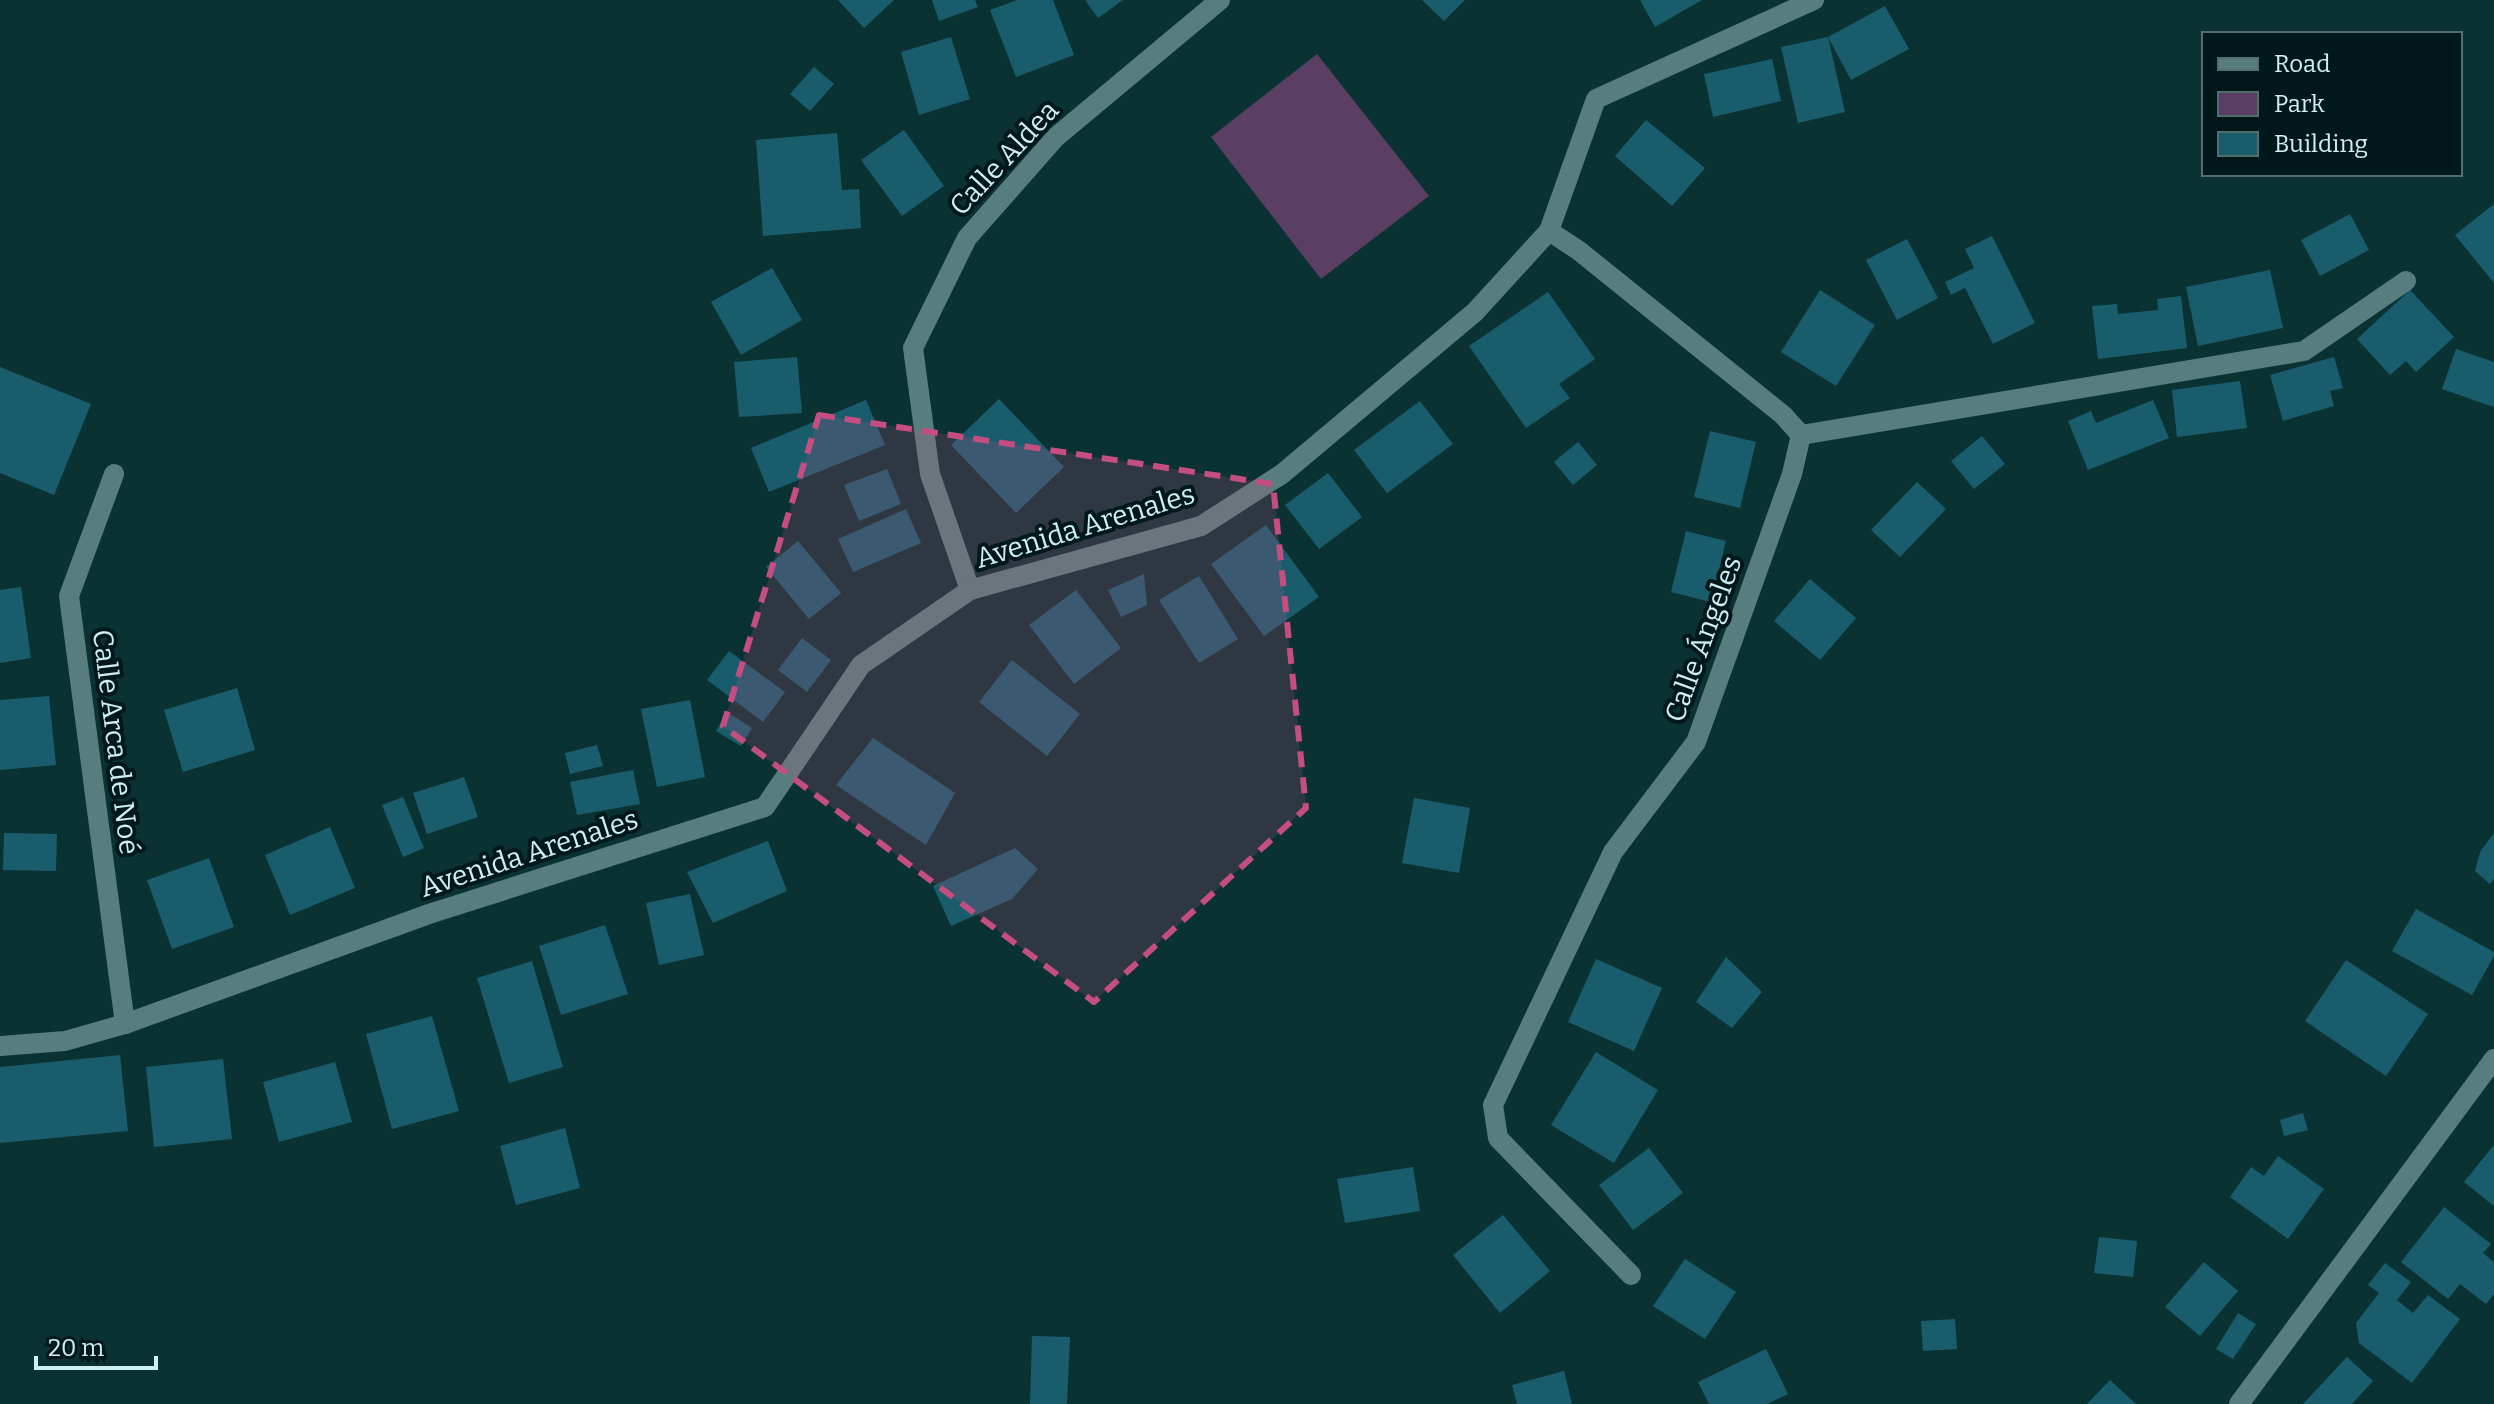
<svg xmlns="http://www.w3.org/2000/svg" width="2494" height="1404" font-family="Bitter,serif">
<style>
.green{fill:#5a3e64}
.building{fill:#195d6d}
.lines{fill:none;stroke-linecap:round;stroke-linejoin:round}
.minor{stroke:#577d7e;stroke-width:20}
.marked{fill:#c54e80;fill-opacity:0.2;stroke:#c54e80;stroke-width:6;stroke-dasharray:16 10;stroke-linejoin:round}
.labels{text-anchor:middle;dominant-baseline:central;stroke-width:8;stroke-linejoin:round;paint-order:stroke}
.street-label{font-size:28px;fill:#cef0f0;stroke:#001819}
</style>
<rect width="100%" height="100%" fill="#0b3233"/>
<polygon class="green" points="1317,54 1429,196 1321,279 1211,137"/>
<g class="building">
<polygon points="838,0 894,0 864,28"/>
<polygon points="932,0 975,0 978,7 939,21"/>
<polygon points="1017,0 1053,0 1074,55 1016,77 990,10"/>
<polygon points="1085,0 1123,0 1098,18"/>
<polygon points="1422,0 1465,0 1444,21"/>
<polygon points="1640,0 1702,0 1655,27"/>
<polygon points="1885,6 1909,49 1851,80 1828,37"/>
<polygon points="951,37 970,99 919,115 901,52"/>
<polygon points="1828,37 1845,112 1798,123 1781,47"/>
<polygon points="1772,59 1781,101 1713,117 1704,74"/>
<polygon points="814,67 834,84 810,111 790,94"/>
<polygon points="1646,120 1705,168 1672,206 1615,156"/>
<polygon points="904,130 944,186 902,216 861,160"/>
<polygon points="837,133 842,190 859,189 861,228 763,236 756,140"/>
<polygon points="2494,204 2494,283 2455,235"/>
<polygon points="2350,214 2369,250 2320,276 2301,240"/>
<polygon points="1992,236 2035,323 1993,344 1965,288 1951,295 1945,282 1974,268 1965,249"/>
<polygon points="1907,239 1938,298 1897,320 1866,260"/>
<polygon points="772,268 802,320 741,355 711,302"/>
<polygon points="2270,270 2283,328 2198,346 2186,287"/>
<polygon points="1820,290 1875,325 1836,386 1781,352"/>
<polygon points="2410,290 2454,337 2416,372 2406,361 2390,375 2357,339"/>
<polygon points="1548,292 1595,359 1559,384 1570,398 1526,428 1469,346"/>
<polygon points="2181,296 2187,348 2098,359 2092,306 2117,304 2118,314 2158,310 2157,299"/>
<polygon points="2456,349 2494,362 2494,407 2442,389"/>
<polygon points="797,357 802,413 739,417 734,362"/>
<polygon points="2334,357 2343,388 2330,391 2334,406 2283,421 2270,375"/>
<polygon points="0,367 91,404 54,495 0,473"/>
<polygon points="2240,381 2247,428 2177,437 2172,390"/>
<polygon points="999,399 1064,467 1016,513 951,445"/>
<polygon points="866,400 885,445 769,492 751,448"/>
<polygon points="2153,400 2169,438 2088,470 2068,421 2091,411 2096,423"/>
<polygon points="1420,401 1453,444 1387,493 1354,450"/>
<polygon points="1710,431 1756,442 1740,508 1694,497"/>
<polygon points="1982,436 2005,464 1974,489 1951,461"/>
<polygon points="1578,442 1597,465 1573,485 1554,462"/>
<polygon points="887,469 901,504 859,521 844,485"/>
<polygon points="1328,473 1362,517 1319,549 1285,505"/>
<polygon points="1917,482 1946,509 1900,557 1871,530"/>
<polygon points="906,509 921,543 853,572 838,539"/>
<polygon points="1266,525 1319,597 1264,636 1211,564"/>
<polygon points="1686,531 1726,541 1711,602 1671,592"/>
<polygon points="798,541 841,593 809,619 766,567"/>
<polygon points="1144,574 1147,605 1121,617 1108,590"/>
<polygon points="1199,576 1238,639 1199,663 1159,600"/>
<polygon points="1810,579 1856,618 1820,660 1774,621"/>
<polygon points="21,587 31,658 0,663 0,590"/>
<polygon points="1076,590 1121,648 1074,684 1029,625"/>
<polygon points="802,638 831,660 807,692 778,670"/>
<polygon points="729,651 785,692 763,722 707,680"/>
<polygon points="1012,660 1080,714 1047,756 979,702"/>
<polygon points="237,688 255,750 183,772 164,710"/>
<polygon points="49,696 56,765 0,770 0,700"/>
<polygon points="690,700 705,777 657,787 641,709"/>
<polygon points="727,712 752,728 741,746 716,731"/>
<polygon points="873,738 955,793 926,845 836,785"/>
<polygon points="597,745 603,766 570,774 565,753"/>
<polygon points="633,770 640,804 577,815 570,782"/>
<polygon points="464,777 478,817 427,834 413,793"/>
<polygon points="403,797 424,848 403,857 382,805"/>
<polygon points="1414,798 1470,808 1459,873 1402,863"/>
<polygon points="330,827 355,888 290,915 265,855"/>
<polygon points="4,833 57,834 56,871 3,870"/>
<polygon points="2494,833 2494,879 2490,884 2475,871 2480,852"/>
<polygon points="768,841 787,891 713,923 687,872"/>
<polygon points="1015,848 1038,869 1012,899 951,926 933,886"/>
<polygon points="209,858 234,927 172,949 147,880"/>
<polygon points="690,894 704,955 659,965 646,903"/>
<polygon points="2416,909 2494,952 2494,956 2472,995 2392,951"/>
<polygon points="605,925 628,994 561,1015 539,946"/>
<polygon points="1726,957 1762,992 1732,1028 1696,1002"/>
<polygon points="1596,959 1662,988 1634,1051 1568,1022"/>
<polygon points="2346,960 2428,1014 2386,1076 2305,1021"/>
<polygon points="532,961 563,1067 509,1083 477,978"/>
<polygon points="432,1016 459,1111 392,1129 366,1034"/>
<polygon points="1596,1052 1658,1090 1614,1163 1551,1125"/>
<polygon points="120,1055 128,1131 0,1143 0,1067"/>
<polygon points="223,1059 232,1139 154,1147 146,1067"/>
<polygon points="335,1062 352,1122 279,1142 263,1082"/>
<polygon points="2303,1113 2308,1130 2284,1136 2280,1120"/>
<polygon points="565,1128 580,1188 516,1205 500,1146"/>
<polygon points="2494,1145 2494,1206 2464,1182"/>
<polygon points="1649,1148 1683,1193 1633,1230 1599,1185"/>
<polygon points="2278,1156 2324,1189 2288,1239 2230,1197 2251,1167 2264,1176"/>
<polygon points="1413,1167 1420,1211 1345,1223 1337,1179"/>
<polygon points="2444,1207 2491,1244 2483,1253 2494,1262 2494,1294 2486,1304 2460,1284 2448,1299 2401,1262"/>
<polygon points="1503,1215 1550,1271 1500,1313 1453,1255"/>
<polygon points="2099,1237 2137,1241 2133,1277 2094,1273"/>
<polygon points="1685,1259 1736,1292 1705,1339 1653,1306"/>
<polygon points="2204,1262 2238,1291 2200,1336 2165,1307"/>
<polygon points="2385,1263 2411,1282 2397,1300 2413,1313 2428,1295 2460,1319 2412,1383 2359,1343 2356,1323 2379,1293 2368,1285"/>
<polygon points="2238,1313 2256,1324 2233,1359 2216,1349"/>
<polygon points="1955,1319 1957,1349 1923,1351 1921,1321"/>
<polygon points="1032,1336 1070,1337 1067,1404 1030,1404"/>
<polygon points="1766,1349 1788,1394 1767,1404 1709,1404 1698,1382"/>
<polygon points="2347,1357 2373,1381 2352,1404 2303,1404"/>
<polygon points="1564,1371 1572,1404 1517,1404 1512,1385"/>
<polygon points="2110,1380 2136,1404 2087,1404"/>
</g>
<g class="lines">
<g class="minor">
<polyline points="1549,231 1578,250 1783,415 1801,435 1792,474 1696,742 1613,852 1493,1105 1498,1138 1631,1275"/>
<polyline points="1801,435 2304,351 2406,281"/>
<polyline points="114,474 69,596 125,1024"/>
<polyline points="970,590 930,474 913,348 967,238 1056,137 1220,0"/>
<polyline points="0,1046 65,1041 125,1024 429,914 765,807 861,665 970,590 1201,526 1282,474 1475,312 1549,231 1596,99 1814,0"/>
<polyline points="2239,1404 2494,1059"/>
</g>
</g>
<path class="marked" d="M819 415 1273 484 1306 808 1094 1002 723 726Z"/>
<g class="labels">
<g class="street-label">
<text transform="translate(1004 158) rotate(-47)">Calle Aldea</text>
<text transform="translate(1085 526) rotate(-17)">Avenida Arenales</text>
<text transform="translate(1703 639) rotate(-70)">Calle Ángeles</text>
<text transform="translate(116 742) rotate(83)">Calle Arca de Noé</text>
<text transform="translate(529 853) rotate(-18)">Avenida Arenales</text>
</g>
</g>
<rect x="2202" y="32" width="260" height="144" fill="#001819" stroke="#526e6f" stroke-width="2"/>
<rect x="2218" y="58" width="40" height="12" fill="#577d7e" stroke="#526e6f" stroke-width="2"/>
<text x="2274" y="72" font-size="24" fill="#cef0f0">Road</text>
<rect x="2218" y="92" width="40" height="24" fill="#5a3e64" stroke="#526e6f" stroke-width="2"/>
<text x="2274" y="112" font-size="24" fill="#cef0f0">Park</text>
<rect x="2218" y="132" width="40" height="24" fill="#195d6d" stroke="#526e6f" stroke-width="2"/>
<text x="2274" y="152" font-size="24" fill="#cef0f0">Building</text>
<path d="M36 1356v12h120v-12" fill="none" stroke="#cef0f0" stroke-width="4"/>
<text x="48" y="1356" font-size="24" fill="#cef0f0" stroke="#001819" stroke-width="6" paint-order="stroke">20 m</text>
</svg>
